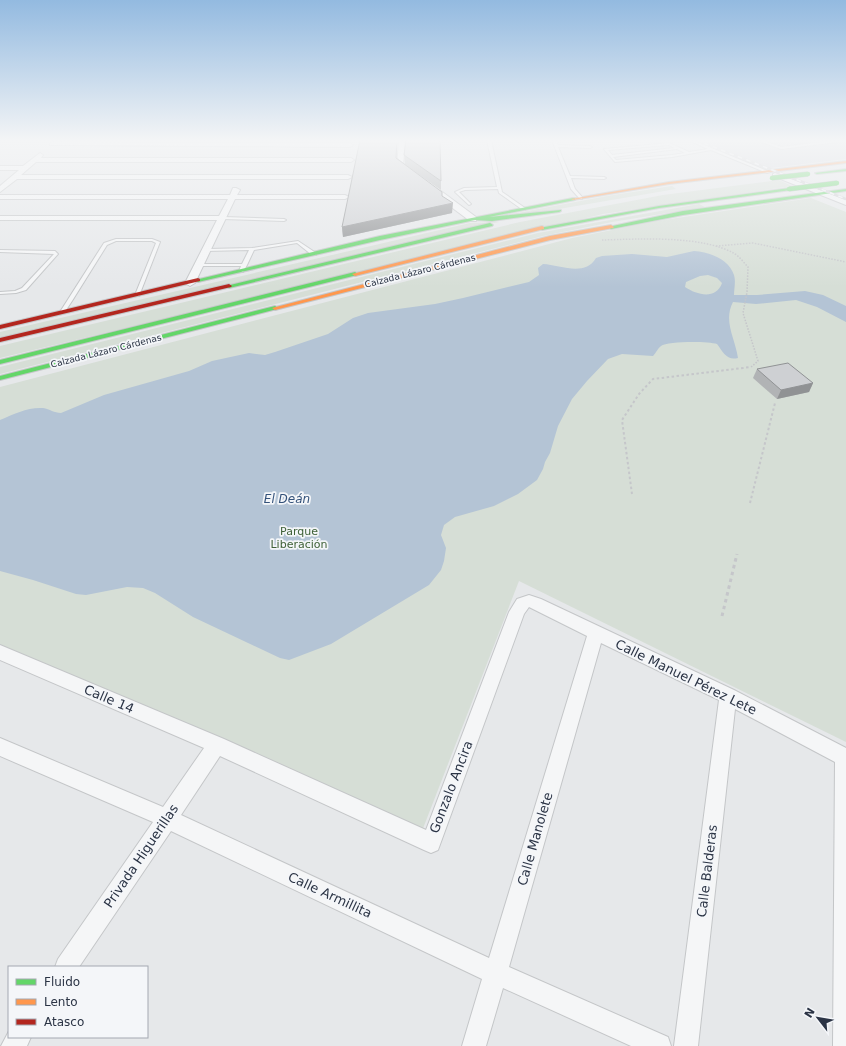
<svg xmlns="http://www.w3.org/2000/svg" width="846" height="1046" font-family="'DejaVu Sans',sans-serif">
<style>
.built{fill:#d4d7dd}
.green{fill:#d6ded6}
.water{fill:#b4c4d5;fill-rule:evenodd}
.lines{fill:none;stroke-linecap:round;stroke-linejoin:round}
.lane-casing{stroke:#c4c6c8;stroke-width:2}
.street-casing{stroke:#c4c6c8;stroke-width:2}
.fast-casing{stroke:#c4c6c8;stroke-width:2}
.slow-casing{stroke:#c4c6c8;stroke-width:2}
.jam-casing{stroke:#c4c6c8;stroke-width:2}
.path-far2{stroke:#c5c6ca;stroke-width:1.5;stroke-dasharray:1.5 1.5;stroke-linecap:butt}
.path-far1{stroke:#c5c6ca;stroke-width:2;stroke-dasharray:2.5 2.5;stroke-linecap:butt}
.path{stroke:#c5c6ca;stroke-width:3;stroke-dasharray:3.5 3.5;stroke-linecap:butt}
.lane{fill:#f5f6f7;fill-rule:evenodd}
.street{fill:#f5f6f7;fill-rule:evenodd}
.fast{fill:#63d668;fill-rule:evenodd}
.slow{fill:#ff974d;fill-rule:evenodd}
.jam{fill:#b3261e;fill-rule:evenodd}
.rail-casing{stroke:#cecfd2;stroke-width:2.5}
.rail{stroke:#f4f6f9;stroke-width:1.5;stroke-dasharray:4.5;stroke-linecap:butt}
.fast-bridge-casing{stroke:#b8bbbf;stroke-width:5.5;stroke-linecap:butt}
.fast-bridge{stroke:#63d668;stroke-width:4.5}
.wall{fill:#b1b3b5}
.shaded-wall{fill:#909294}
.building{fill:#ced0d3;stroke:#909294}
.labels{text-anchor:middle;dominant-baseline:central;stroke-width:3.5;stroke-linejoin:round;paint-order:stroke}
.far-street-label{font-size:9px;fill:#2b3445;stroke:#f4f6f9}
.park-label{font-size:11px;fill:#3f6138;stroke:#f4f6f9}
.water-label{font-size:12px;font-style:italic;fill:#34527a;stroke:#f4f6f9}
.near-street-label{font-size:13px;fill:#2b3445;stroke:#f4f6f9}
</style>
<rect width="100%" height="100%" fill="#e6e8ea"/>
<polygon class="built" points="686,140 846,140 846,159 762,169"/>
<g class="green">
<polygon points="779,180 792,186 603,214 0,358 0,346 520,222 663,195"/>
<polygon points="672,186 676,189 553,210 496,217 607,196"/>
<polygon points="811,198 846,212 846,742 519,581 422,831 0,649 0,387 572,238 657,221"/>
<polygon points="699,204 705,207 612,222 543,236 0,374 0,367 538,233"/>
<polygon points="499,222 0,338 0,332 470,223"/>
</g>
<path class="water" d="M694 251C709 252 729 259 734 275 736 281 734 289 734 295H757L805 291 823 295 846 306V322L817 307 796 300 756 304 733 302C723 321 735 338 738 358 727 361 723 352 717 344 708 341 667 341 661 346 658 348 656 353 653 356L622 354 608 359 587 381 572 399 558 426 550 453 545 462 543 469 537 480 518 494 494 506 455 517 444 525 441 535 446 548 444 561 441 570 429 585 331 644 289 660 280 658 193 617 155 593 143 588 127 587 86 595 76 594 33 580 0 571V420C14 414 28 407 43 408 50 409 54 413 61 413L104 395 189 371 212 361 249 353 265 355 275 352 328 334 353 318 368 313 435 304 463 298 529 282 539 275 538 268 543 264C560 265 585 277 596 258L602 256 632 254 667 257ZM708 275 717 278 722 283C716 300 697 295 685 287L686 282 700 276Z"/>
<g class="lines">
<defs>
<g id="lane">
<polygon points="487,140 491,140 502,192 525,208 525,210 523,210 499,193 498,189 465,190 459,192 471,204 469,205 455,192 464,188 497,187"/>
<polygon points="552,140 556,140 558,145 590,146 592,147 590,148 558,147 570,176 604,177 606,178 604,179 571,178 575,189 582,197 582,199 580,199 571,189"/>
<path d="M688 140H692L770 172 767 173 711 150 672 157 615 162 604 149 669 143 689 152 708 149ZM669 145 674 148 612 155 608 150ZM677 149 685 153 672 155 616 160 613 157Z"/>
<polygon points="756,140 761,140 781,147 837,140 846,141 781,149"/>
<polygon points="223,217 284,219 286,220 284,221 222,219 222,217"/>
<polygon points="116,239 152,239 160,242 139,296 135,295 156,243 152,241 116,241 107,245 72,301 64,313 60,313 60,312 104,243"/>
<polygon points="298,241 316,253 316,255 312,255 297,243 254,250 247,265 243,272 241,272 239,271 241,266 199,266 197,265 199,264 242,264 249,250 205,251 205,249 207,249 252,248"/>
<polygon points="0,250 55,251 58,254 26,290 16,293 0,294 0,292 15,291 22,288 54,254 0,252"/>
</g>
<g id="street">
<polygon points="399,140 405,140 403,165 413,173 413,175 409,175 397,166"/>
<polygon points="52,142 350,143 353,145 350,147 50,145 50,143"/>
<polygon points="40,153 43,155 41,158 351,158 354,160 351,162 36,162 21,175 348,175 352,177 348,179 17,179 0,192 0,186 19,170 0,170 0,166 23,166"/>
<polygon points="775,173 846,200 846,205 773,176 773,174"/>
<polygon points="233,188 236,188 240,190 237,195 345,195 349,197 345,199 235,199 195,283 190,286 185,283 217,220 0,220 0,216 219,216 228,199 0,199 0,195 230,195"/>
<polygon points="435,191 441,191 476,217 476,221 470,221 435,195"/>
<path d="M529 595 541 599 734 690 846 748V1046H833L835 762 735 709 698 1046H674L719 700 601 643 509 967 668 1037 671 1046H631L503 988 486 1046H462L482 979 171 831 79 967H55L58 959 153 822 0 756V738L163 807 204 748 0 660V645L224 739 426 830 509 612 517 599ZM529 607 587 636 489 958 181 815 220 756 424 850 431 853 438 850 524 614Z"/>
<polygon points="9,1031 9,1037 31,1037 27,1046 1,1046"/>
</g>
<g id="fast">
<polygon points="846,169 846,171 817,174 815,173"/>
<polygon points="789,188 791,188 791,190 659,208 542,230 539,228 659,206"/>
<polygon points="846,189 846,191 683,215 611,229 608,227 683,211"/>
<polygon points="573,198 575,198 575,200 489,217 561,210 561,211 559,212 492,221 475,220 380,240 198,282 195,280 380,236"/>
<polygon points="490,223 493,225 492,226 229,288 226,286"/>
<polygon points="355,272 358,274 357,275 0,364 0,360"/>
<polygon points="275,306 278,308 277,309 0,380 0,376"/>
</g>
<g id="slow">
<polygon points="846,161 846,163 669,184 573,200 571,199 669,182"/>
<polygon points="611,225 614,227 613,228 550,240 275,310 272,308 550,236"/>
<polygon points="542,226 544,227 544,229 355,276 352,274"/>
</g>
<g id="jam">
<polygon points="198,278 200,279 200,281 0,329 0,325"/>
<polygon points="229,284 232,286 231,287 0,342 0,338"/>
</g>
</defs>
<use href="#lane" class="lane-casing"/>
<use href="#street" class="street-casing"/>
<use href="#fast" class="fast-casing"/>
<use href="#slow" class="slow-casing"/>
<use href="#jam" class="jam-casing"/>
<g class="path-far2">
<path d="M602 240C639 239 703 235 735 254 740 257 744 263 748 267L747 292 743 313 758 361 750 368"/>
<polyline points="716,246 753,243 846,262"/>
</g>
<g class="path-far1">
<polyline points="632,494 622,420 639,394 653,379 751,367"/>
<polyline points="750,503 775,403"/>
</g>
<polyline class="path" points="722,616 737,554"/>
<use href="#lane" class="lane"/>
<use href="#street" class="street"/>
<use href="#fast" class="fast"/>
<use href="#slow" class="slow"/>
<use href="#jam" class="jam"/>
<defs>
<polyline id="rail" points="696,140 846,199"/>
</defs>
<use href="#rail" class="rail-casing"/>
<use href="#rail" class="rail"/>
<defs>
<g id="fast-bridge">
<polyline points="772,178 808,174"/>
<polyline points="789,189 837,183"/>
</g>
</defs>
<use href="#fast-bridge" class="fast-bridge-casing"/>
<use href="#fast-bridge" class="fast-bridge"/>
</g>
<g class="wall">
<polygon points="404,155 441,181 441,190 405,165 442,196 452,213 343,237 342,227 397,158 405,164"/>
<polygon points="757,369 813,383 809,392 777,399 753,378"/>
</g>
<g class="shaded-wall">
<polygon points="453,203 452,213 343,237 342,227"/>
<polygon points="813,383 809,392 777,399 781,390"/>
</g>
<g class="building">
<polygon points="360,140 397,140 396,158 442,192 442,196 453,203 342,227"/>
<polygon points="406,140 440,140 441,181 404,155"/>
<polygon points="788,363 813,383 781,390 757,369"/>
</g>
<linearGradient id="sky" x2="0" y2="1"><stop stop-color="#93bae0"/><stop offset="0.49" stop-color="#f4f5f6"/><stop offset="1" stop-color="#f4f5f6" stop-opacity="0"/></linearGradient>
<rect width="846" height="287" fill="url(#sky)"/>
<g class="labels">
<g class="far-street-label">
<text transform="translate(420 271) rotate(-14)">Calzada Lázaro Cárdenas</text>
<text transform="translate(106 351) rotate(-14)">Calzada Lázaro Cárdenas</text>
</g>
<g class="park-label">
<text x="299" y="531">Parque<tspan x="299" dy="13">Liberación</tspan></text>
</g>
<g class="water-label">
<text x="287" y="499">El Deán</text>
</g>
<g class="near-street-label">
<text transform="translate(686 677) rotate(26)">Calle Manuel Pérez Lete</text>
<text transform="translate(109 699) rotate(23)">Calle 14</text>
<text transform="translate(451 787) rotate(-69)">Gonzalo Ancira</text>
<text transform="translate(535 839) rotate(-74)">Calle Manolete</text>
<text transform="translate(141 856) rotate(-56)">Privada Higuerillas</text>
<text transform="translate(707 871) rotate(-83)">Calle Balderas</text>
<text transform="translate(330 895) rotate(25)">Calle Armillita</text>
</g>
</g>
<rect x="8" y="966" width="140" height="72" fill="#f4f6f9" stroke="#a4a8b1"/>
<rect x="16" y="979" width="20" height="6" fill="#63d668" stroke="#a4a8b1"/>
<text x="44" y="986" font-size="12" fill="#2b3445">Fluido</text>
<rect x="16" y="999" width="20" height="6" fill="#ff974d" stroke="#a4a8b1"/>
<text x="44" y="1006" font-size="12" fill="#2b3445">Lento</text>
<rect x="16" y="1019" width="20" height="6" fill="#b3261e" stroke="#a4a8b1"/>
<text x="44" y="1026" font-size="12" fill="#2b3445">Atasco</text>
<g transform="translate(818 1018) rotate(301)" stroke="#f4f6f9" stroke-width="3" paint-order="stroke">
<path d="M0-3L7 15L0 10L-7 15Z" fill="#2b3445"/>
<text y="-6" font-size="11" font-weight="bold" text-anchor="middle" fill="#2b3445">N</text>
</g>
</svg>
